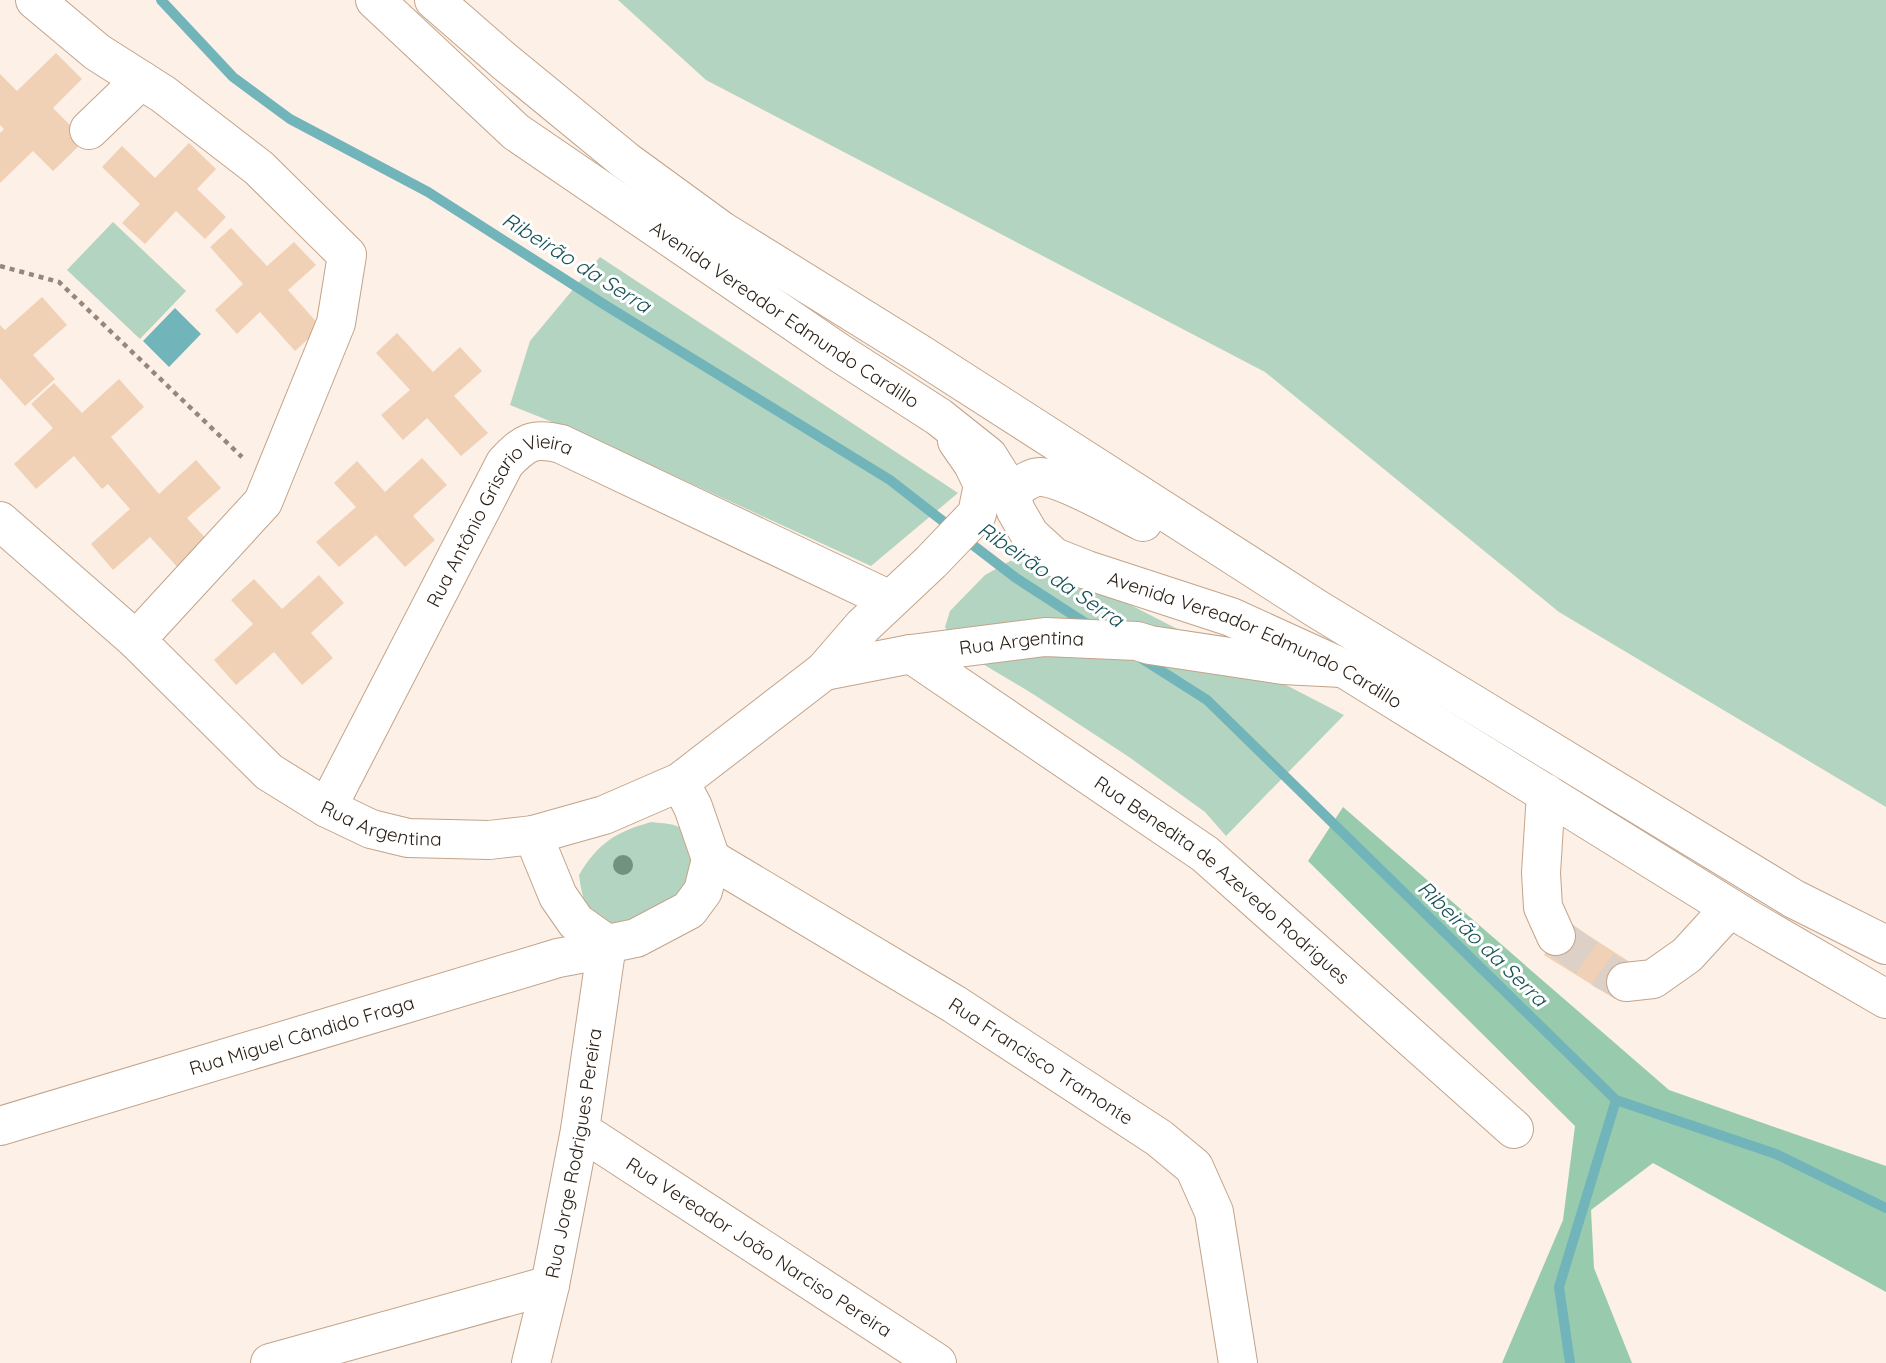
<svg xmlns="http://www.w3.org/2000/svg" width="1886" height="1363" font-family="Quicksand,sans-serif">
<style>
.green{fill:#b3d4c0}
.forest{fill:#98cbae}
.water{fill:#71b4ba}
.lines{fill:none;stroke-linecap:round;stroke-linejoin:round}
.stream{stroke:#71b4ba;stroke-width:10}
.building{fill:#f0d1b6}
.minor-tunnel{stroke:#ddd0c6;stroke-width:38;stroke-dasharray:38 19;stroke-linecap:butt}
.minor-casing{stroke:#c2a48a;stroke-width:40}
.major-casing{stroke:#c2a48a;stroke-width:40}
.path{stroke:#94887e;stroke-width:4.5;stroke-dasharray:5 5;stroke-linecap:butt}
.minor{stroke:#fff;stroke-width:38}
.major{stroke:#fff;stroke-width:38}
.tree{fill:#72917e}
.labels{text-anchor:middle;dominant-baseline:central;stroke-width:6;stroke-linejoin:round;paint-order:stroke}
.street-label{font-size:19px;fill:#281d13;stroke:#fff}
.water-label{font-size:21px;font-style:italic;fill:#175257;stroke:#fff}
</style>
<rect width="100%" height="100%" fill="#fdf0e6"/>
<g class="green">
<polygon points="618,0 1886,0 1886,807 1559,612 1265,372 706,80"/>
<polygon points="113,222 186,291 140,339 67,270"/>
<polygon points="600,257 958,493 871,566 592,438 510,405 530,341"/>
<polygon points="1042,553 1121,600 1344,715 1226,836 1205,812 1129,757 1033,694 956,648 945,627 950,611 985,575 1021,555"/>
<path d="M651 822C677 825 683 822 690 849 692 853 695 860 695 865 693 898 618 942 593 915 583 905 581 889 579 875 598 843 616 832 651 822Z"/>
</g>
<polygon class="forest" points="1343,807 1669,1090 1886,1166 1886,1292 1653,1163 1591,1210 1594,1268 1632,1363 1502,1363 1563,1220 1575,1126 1308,861"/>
<polygon class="water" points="175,308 201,334 169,367 143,341"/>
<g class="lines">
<g class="stream">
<polyline points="161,0 233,77 290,119 428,192 605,305 890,480 953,529"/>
<polyline points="965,539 1016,578 1090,626"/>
<polyline points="1141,658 1207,700 1616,1100 1776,1154 1886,1208"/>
<polyline points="1570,1363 1559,1287 1616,1100"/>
</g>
</g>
<g class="building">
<polygon points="56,53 82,79 53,108 85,140 53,171 33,151 0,183 0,133 4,129 0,125 0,74 17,91"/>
<polygon points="189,143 216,169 197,189 226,217 205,239 176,211 145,244 122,223 140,204 102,167 122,146 155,178"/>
<polygon points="231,228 267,266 294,242 316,265 288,290 321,327 295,351 260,312 237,334 215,310 243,284 210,247"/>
<polygon points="42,297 67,325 33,355 55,379 25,406 0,378 0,325 5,330"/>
<polygon points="397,333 433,372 460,347 482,371 454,396 488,433 461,456 427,418 403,440 381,415 410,390 376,353"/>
<polygon points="119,379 144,407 111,437 159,494 196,460 221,488 187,518 209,542 179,569 150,537 113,570 91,544 130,509 108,484 102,489 74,456 36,489 14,464 53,428 31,404 54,383 82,413"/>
<polygon points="422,458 447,485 413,516 435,540 405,567 376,535 339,567 316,542 356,507 334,483 357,461 385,492"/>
<polygon points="319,575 344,603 311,633 333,658 302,685 274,652 236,685 214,660 253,624 231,600 254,579 282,609"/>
<polygon points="1566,921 1636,966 1615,999 1544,955"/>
</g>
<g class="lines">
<polyline class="minor-tunnel" points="1556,936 1605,971 1626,982"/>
<defs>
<g id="minor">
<polyline points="35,0 97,52 163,94 259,168 347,255 336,323 263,502 136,640"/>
<polyline points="89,130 141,80"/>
<path id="s1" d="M0 521 136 640 269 772 327 808 371 829 408 838 489 840 533 835 604 815 680 782 824 671 863 626 931 562 977 514 983 485 973 464 957 441"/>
<path id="s2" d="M911 654 1205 854 1514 1129"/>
<path id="s3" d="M824 671 911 654 1045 637 1137 641 1150 645 1283 665 1342 668"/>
<polyline points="1546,793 1541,873 1543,907 1556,936"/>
<path id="s4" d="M327 808 505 463C525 442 533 437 561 444L890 600"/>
<polyline points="533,835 558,896 576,922 607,944 636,938 689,910 703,891 711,859 693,807 680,782"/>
<path id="s5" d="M711 859 954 1004 1159 1138 1194 1167 1214 1212 1238 1363"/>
<polyline points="1626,982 1653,979 1687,955 1730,908"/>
<path id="s6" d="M0 1126 558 958 606 949"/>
<path id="s7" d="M580 1130 937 1363"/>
<polyline points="270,1363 550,1285"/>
<path id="s8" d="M531 1363 550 1285 580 1130 607 944"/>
</g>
<g id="major">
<path id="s9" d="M375 0 516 132 838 352 939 417 988 456 1007 486 1016 511 1030 535 1054 557 1087 570 1231 617 1345 669 1748 919 1886 999"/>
<polyline points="434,0 504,61 626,161 722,231 920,354 1317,609 1794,899 1886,945"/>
<path d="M1010 493C1018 487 1030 477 1040 477 1063 477 1120 511 1143 522"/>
</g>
</defs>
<use href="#minor" class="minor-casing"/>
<use href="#major" class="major-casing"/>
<polyline class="path" points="0,266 59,282 242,457"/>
<use href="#minor" class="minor"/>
<use href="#major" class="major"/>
</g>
<circle class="tree" cx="623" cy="865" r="10"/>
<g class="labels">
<g class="street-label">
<text stroke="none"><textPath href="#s9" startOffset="518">Avenida Vereador Edmundo Cardillo</textPath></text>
<text stroke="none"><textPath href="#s4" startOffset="346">Rua Antônio Grisario Vieira</textPath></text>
<text stroke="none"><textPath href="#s9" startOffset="1106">Avenida Vereador Edmundo Cardillo</textPath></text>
<text stroke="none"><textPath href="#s3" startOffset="200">Rua Argentina</textPath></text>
<text stroke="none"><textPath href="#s1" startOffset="494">Rua Argentina</textPath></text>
<text stroke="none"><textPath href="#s2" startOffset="385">Rua Benedita de Azevedo Rodrigues</textPath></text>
<text stroke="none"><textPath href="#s6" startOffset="315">Rua Miguel Cândido Fraga</textPath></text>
<text stroke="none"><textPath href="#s5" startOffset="387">Rua Francisco Tramonte</textPath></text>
<text stroke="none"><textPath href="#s8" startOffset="214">Rua Jorge Rodrigues Pereira</textPath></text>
<text stroke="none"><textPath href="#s7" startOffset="214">Rua Vereador João Narciso Pereira</textPath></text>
</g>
<g class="water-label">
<text transform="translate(577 262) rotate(32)">Ribeirão da Serra</text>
<text transform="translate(1051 574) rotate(34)">Ribeirão da Serra</text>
<text transform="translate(1483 943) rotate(44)">Ribeirão da Serra</text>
</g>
</g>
</svg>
